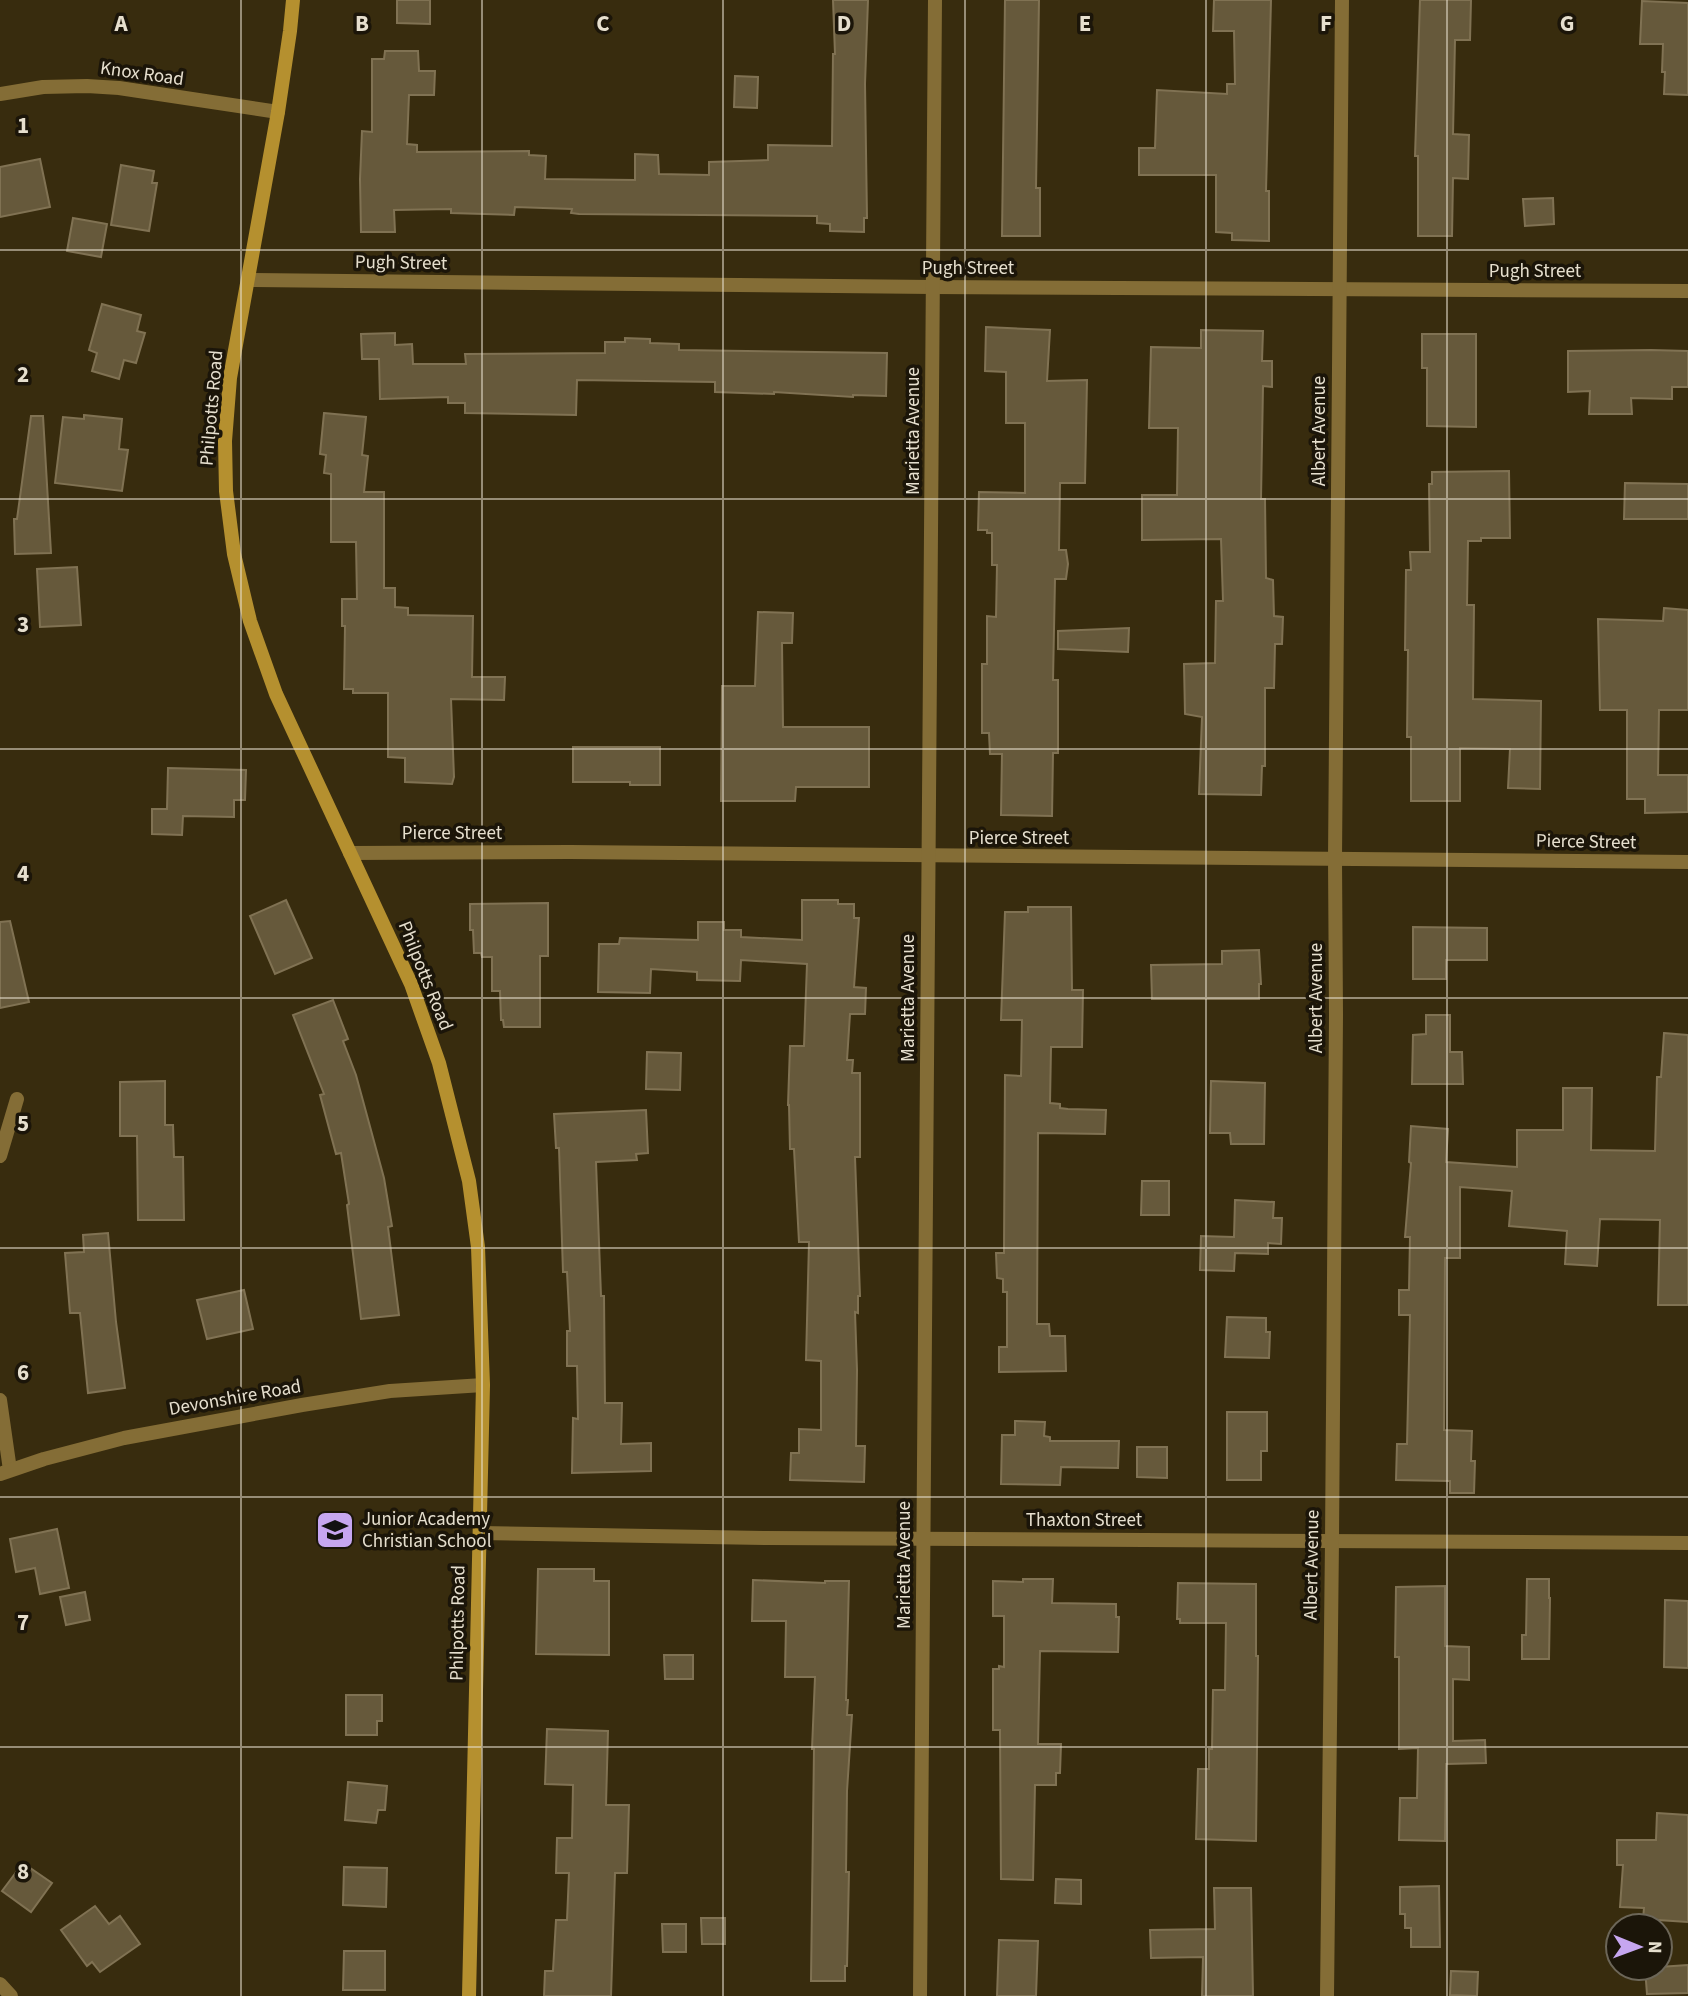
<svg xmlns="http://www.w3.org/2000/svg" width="1688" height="1996" font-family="'Source Sans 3',sans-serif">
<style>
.building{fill:#66593b;stroke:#807253;stroke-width:2}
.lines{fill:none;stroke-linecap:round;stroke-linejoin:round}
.street{stroke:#846d36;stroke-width:14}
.secondary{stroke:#b5902f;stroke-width:14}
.grid{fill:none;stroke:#e6dfce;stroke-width:2;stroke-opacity:0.55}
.labels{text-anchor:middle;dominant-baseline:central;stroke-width:7;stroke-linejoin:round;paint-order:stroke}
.street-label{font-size:19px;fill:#e6dfce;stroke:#1b1509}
.poi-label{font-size:19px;fill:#e6dfce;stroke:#1b1509;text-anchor:start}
.grid-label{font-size:23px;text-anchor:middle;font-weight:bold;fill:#e6dfce;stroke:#1b1509;stroke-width:7;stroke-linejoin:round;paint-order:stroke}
</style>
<rect width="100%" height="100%" fill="#382c0e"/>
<g class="building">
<polygon points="397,0 430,0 430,24 397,23"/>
<polygon points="833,0 868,0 865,84 867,218 864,218 864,232 830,231 830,224 817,223 817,216 579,214 571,213 572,209 515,207 514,215 451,213 451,209 394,210 395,232 361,232 360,179 362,131 372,132 372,59 384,59 385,51 418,51 419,71 435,71 434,95 409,95 407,144 417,145 417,152 529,151 529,155 546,156 545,179 635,180 635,154 658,155 659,174 709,175 709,162 768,160 768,145 832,146 833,54 835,54"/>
<polygon points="1005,0 1039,0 1036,188 1040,188 1040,236 1002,236"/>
<polygon points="1214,0 1271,0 1266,191 1269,191 1269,241 1232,240 1232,233 1216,232 1216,175 1139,175 1139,148 1155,148 1157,90 1227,94 1227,84 1235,84 1234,31 1213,31"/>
<polygon points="1420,0 1471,0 1470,40 1455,40 1453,134 1469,135 1468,179 1453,178 1452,236 1418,236 1418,156 1415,156"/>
<polygon points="1642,1 1688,3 1688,95 1664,94 1665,72 1662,72 1663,44 1640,44"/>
<polygon points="735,76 758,77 757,108 734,107"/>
<polygon points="40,159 50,207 0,217 0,167"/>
<polygon points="121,165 154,171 152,183 157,183 149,231 111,225"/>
<polygon points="1553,198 1554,224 1525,226 1523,199"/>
<polygon points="73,218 107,224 101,257 67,251"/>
<polygon points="102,304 141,315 137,331 145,333 136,363 124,360 119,379 92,371 97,353 89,350"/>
<polygon points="986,327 1050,330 1047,381 1087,380 1085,483 1060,483 1059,550 1066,550 1068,564 1066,579 1055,579 1053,680 1058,680 1058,753 1053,753 1052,816 1001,815 1002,754 990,754 989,733 982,733 982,664 987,664 987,616 996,617 997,565 992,565 992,533 987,533 987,530 978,530 979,492 1025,493 1025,423 1006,423 1006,372 985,371"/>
<polygon points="1201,330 1263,331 1262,361 1272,361 1272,387 1263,386 1261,499 1265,499 1266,578 1273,580 1274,616 1283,617 1282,644 1275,644 1274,688 1265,688 1265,766 1262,766 1261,795 1199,794 1202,717 1185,714 1184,664 1215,663 1216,601 1223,601 1221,539 1142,540 1142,495 1177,495 1178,428 1149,428 1151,347 1201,348"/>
<polygon points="395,333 395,345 412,344 413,364 466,364 465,354 605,353 605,342 625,342 625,338 650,339 650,343 679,344 679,350 887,353 886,396 853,395 853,397 774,392 774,394 715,392 715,382 577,380 576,415 465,413 465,403 448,403 448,397 380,399 379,359 362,359 361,334"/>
<polygon points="1422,334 1476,334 1476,427 1427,426 1427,368 1422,368"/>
<polygon points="1651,350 1688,351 1688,387 1672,387 1672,399 1631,398 1632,414 1589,414 1590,391 1568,392 1568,351"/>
<polygon points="324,413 366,417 362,455 368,456 364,492 384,492 384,588 395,588 395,607 408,608 408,615 473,616 472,677 505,677 504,700 451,699 454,777 452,784 405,782 405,758 388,757 388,693 353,693 353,689 344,689 345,626 342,626 342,599 357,599 356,542 331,542 331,474 324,473 326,455 320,454"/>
<polygon points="84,415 122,419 119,449 128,450 122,491 55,483 63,417 84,419"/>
<polygon points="31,416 43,416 51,553 15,554 14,519 17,519"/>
<polygon points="1509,471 1510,538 1481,538 1481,541 1468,541 1467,605 1474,605 1473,699 1541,701 1540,789 1508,788 1510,749 1460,748 1460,801 1411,801 1411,737 1407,737 1408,650 1405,650 1406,570 1411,570 1410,552 1430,552 1429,484 1432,484 1432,472"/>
<polygon points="1625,483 1688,484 1688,519 1624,519"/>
<polygon points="77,567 81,625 40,627 37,569"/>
<polygon points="1664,608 1688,610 1688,710 1659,710 1658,775 1688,775 1688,812 1645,813 1645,799 1627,799 1627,710 1600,710 1598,619 1663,621"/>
<polygon points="758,612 793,613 792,643 782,643 783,727 869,727 869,787 796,787 795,801 721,801 722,686 755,686"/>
<polygon points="1129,628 1128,652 1058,649 1058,631"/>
<polygon points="573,747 660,747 660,785 630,785 630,782 573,782"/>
<polygon points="168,768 246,770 245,800 234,800 234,817 183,816 182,835 152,834 152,809 167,809"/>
<polygon points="286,900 312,958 275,974 250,916"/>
<polygon points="802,900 838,900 838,904 854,904 854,918 859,918 854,987 866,988 865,1014 850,1014 847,1060 853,1060 852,1073 860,1073 860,1157 855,1157 860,1296 858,1296 858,1313 855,1312 857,1370 856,1446 865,1446 864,1482 790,1480 791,1453 799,1453 799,1429 821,1430 821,1361 806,1360 809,1242 799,1242 794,1149 790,1149 789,1105 788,1105 790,1046 804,1046 807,964 741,960 740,981 697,980 697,972 651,969 650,993 598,992 599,944 619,944 620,938 698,940 698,922 724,922 724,930 741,930 741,937 802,940"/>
<polygon points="548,903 548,956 540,956 540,1027 504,1027 503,1020 501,1020 500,991 492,991 492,957 482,957 481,953 474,953 473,930 470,930 470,904"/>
<polygon points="1028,907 1071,907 1072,990 1083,990 1082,1047 1051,1047 1050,1103 1060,1104 1060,1108 1068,1109 1106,1110 1105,1134 1038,1133 1037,1324 1049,1324 1050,1336 1065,1336 1066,1371 999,1372 999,1347 1007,1347 1007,1292 1003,1292 1003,1279 997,1278 996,1253 1004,1253 1005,1075 1021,1076 1022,1020 1001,1020 1005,912 1028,912"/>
<polygon points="10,921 29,1002 0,1008 0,922"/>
<polygon points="1413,927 1487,928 1487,960 1446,960 1446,979 1413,979"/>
<polygon points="1259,950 1261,984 1259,984 1259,999 1152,999 1151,965 1222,964 1222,951"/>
<polygon points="333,1000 348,1039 343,1041 356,1075 384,1178 392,1226 388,1227 399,1315 361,1319 347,1205 349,1204 341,1153 336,1154 320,1095 324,1094 293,1015"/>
<polygon points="1426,1015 1450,1015 1450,1052 1462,1052 1463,1084 1412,1084 1413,1035 1426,1034"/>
<polygon points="1664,1033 1688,1035 1688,1305 1658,1305 1660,1220 1600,1219 1597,1266 1565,1264 1567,1231 1509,1226 1512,1191 1460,1187 1460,1258 1445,1258 1444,1430 1472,1431 1471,1461 1475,1461 1474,1493 1450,1493 1450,1481 1396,1480 1397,1444 1407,1444 1410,1315 1399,1315 1399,1290 1409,1290 1410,1237 1405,1237 1411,1163 1409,1162 1411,1126 1448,1129 1446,1162 1517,1167 1517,1130 1563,1130 1563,1088 1592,1088 1591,1150 1655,1151 1657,1077 1661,1077"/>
<polygon points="647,1052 681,1053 680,1090 646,1089"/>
<polygon points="165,1081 165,1125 173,1125 174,1157 183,1157 184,1220 138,1220 137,1136 120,1136 120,1082"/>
<polygon points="1211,1081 1265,1083 1264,1144 1231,1144 1230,1133 1210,1133"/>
<polygon points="646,1110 648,1153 636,1154 637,1160 596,1162 601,1296 604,1296 605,1403 622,1403 621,1444 651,1443 651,1471 572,1473 573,1418 578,1419 577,1366 567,1366 567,1331 570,1331 567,1272 563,1272 559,1148 556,1148 554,1114"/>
<polygon points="1142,1181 1169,1181 1169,1215 1141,1215"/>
<polygon points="1235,1200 1274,1202 1273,1218 1282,1218 1281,1244 1268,1243 1268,1254 1235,1253 1234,1271 1200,1270 1201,1236 1234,1237"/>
<polygon points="108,1233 116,1322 125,1388 88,1393 80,1313 70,1313 65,1253 84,1252 83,1235"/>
<polygon points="244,1290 253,1329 207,1339 197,1300"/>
<polygon points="1227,1317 1266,1318 1266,1332 1270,1332 1269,1358 1225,1357"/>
<polygon points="1227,1412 1267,1412 1267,1451 1261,1451 1261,1480 1227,1480"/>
<polygon points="1015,1421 1045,1422 1044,1436 1050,1437 1050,1441 1119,1441 1118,1468 1061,1467 1060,1485 1001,1484 1002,1435 1015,1435"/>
<polygon points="1137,1447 1167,1447 1167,1478 1137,1477"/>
<polygon points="57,1529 69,1588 40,1594 35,1568 16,1572 10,1539"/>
<polygon points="538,1569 594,1569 594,1581 609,1581 609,1655 536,1654"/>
<polygon points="1023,1579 1053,1579 1052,1603 1116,1604 1116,1617 1119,1617 1118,1652 1040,1651 1038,1744 1061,1744 1060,1773 1056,1773 1056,1785 1035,1785 1033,1880 1001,1879 1000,1730 993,1730 993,1669 999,1669 999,1666 1004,1667 1004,1616 993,1616 993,1581 1023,1582"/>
<polygon points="1527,1579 1549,1579 1549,1598 1550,1598 1549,1659 1522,1659 1522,1635 1526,1635"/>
<polygon points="753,1580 825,1583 825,1581 849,1581 846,1700 848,1700 847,1715 852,1715 847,1791 846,1872 849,1872 847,1966 845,1966 845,1981 811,1981 814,1749 812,1749 815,1677 785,1677 786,1621 752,1621"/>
<polygon points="1178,1583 1256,1584 1256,1656 1258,1656 1256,1841 1196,1839 1198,1769 1209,1769 1209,1749 1212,1749 1213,1690 1225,1690 1226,1623 1180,1623 1180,1619 1177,1619"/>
<polygon points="1445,1586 1445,1646 1469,1647 1469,1680 1453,1679 1453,1741 1485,1740 1486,1763 1446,1764 1445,1841 1399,1840 1400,1798 1417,1798 1418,1748 1399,1749 1399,1657 1395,1657 1396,1587"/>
<polygon points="85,1592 90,1620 66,1625 60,1597"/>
<polygon points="1665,1600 1688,1601 1688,1668 1664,1667"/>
<polygon points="664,1655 693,1655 693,1679 665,1679"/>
<polygon points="346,1695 382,1695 382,1721 377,1721 377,1735 346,1735"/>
<polygon points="547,1729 608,1731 606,1805 629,1805 627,1873 615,1873 611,1996 544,1996 545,1971 553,1971 556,1920 567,1920 569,1873 556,1873 557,1838 572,1838 573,1785 545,1784"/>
<polygon points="348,1782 387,1786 385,1810 378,1810 376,1823 345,1820"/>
<polygon points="1657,1813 1688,1815 1688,1922 1643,1919 1644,1908 1620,1907 1623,1865 1617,1865 1617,1840 1656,1840"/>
<polygon points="23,1863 52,1883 31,1912 2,1891"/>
<polygon points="344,1867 387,1868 386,1907 343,1905"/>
<polygon points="1056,1879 1081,1880 1081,1904 1055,1903"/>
<polygon points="1439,1886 1440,1947 1411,1947 1411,1928 1405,1928 1405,1914 1400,1914 1400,1887"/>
<polygon points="1214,1888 1251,1888 1253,1996 1202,1996 1203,1957 1151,1958 1150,1930 1215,1929"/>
<polygon points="95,1906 109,1924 120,1916 140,1944 100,1972 92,1962 87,1966 61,1930"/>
<polygon points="701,1918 725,1918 725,1944 702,1944"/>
<polygon points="662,1924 686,1924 686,1952 663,1952"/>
<polygon points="999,1940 1038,1941 1036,1996 997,1996"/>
<polygon points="344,1951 385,1951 385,1990 343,1990"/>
<polygon points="1688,1965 1688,1993 1647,1994 1645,1968"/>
<polygon points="1451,1971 1478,1972 1477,1996 1450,1995"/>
</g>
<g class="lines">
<g class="street">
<polyline points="0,94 43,87 87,86 119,88 278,112"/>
<polyline points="248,280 932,287 1688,291"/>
<polyline points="350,853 570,852 1688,862"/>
<polyline points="0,1156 17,1099"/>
<polyline points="0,1400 10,1470"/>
<polyline points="0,1474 44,1459 124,1438 302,1405 390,1391 483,1385"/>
<polyline points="480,1533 768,1538 1688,1543"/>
<polyline points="0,1984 11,1996"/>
<polyline points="920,1996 935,0"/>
<polyline points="1327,1996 1332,1541 1336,1015 1335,859 1342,0"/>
</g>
<polyline class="secondary" points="293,0 290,31 278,112 230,378 225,441 226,491 234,554 250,621 276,694 411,984 439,1063 469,1181 478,1247 483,1385 469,1996"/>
</g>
<path class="grid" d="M241 0V1996M482 0V1996M723 0V1996M965 0V1996M1206 0V1996M1447 0V1996M0 250H1688M0 499H1688M0 749H1688M0 998H1688M0 1248H1688M0 1497H1688M0 1747H1688"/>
<defs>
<symbol id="school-square" viewBox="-11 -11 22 22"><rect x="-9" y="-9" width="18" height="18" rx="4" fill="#c6a6f0" stroke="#1b1509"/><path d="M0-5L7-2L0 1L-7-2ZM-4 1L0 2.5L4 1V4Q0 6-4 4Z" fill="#111"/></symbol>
</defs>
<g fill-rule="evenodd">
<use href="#school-square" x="313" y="1508" width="44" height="44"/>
</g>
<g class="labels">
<g class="street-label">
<text transform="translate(142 74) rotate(8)">Knox Road</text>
<text transform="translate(401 263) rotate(1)">Pugh Street</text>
<text x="968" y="268">Pugh Street</text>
<text x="1535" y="271">Pugh Street</text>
<text transform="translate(212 408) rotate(-85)">Philpotts Road</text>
<text transform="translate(913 431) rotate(-90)">Marietta Avenue</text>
<text transform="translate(1319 431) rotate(-90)">Albert Avenue</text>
<text x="452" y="833">Pierce Street</text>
<text x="1019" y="838">Pierce Street</text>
<text transform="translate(1586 842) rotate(1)">Pierce Street</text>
<text transform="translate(425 976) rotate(68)">Philpotts Road</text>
<text transform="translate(908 998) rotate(-90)">Marietta Avenue</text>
<text transform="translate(1316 998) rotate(-90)">Albert Avenue</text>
<text transform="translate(235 1398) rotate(-10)">Devonshire Road</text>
<text x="1084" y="1520">Thaxton Street</text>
<text transform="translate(904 1565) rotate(-90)">Marietta Avenue</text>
<text transform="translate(1312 1565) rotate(-89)">Albert Avenue</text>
<text transform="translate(458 1623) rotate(-89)">Philpotts Road</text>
</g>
<g class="poi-label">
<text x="362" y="1519">Junior Academy<tspan x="362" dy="22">Christian School</tspan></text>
</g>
</g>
<g class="grid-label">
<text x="121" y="31">A</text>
<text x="362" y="31">B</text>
<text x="603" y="31">C</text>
<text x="844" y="31">D</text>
<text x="1085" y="31">E</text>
<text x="1326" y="31">F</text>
<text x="1567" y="31">G</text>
<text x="23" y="133">1</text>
<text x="23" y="382">2</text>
<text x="23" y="632">3</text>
<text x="23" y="881">4</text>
<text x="23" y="1131">5</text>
<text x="23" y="1380">6</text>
<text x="23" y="1630">7</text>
<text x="23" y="1879">8</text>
</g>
<g transform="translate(1639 1947) rotate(91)"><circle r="33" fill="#1b1509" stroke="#6c6658" stroke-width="2"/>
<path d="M0-5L12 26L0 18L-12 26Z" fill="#c6a6f0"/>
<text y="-10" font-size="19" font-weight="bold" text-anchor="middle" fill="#e6dfce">N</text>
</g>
</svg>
